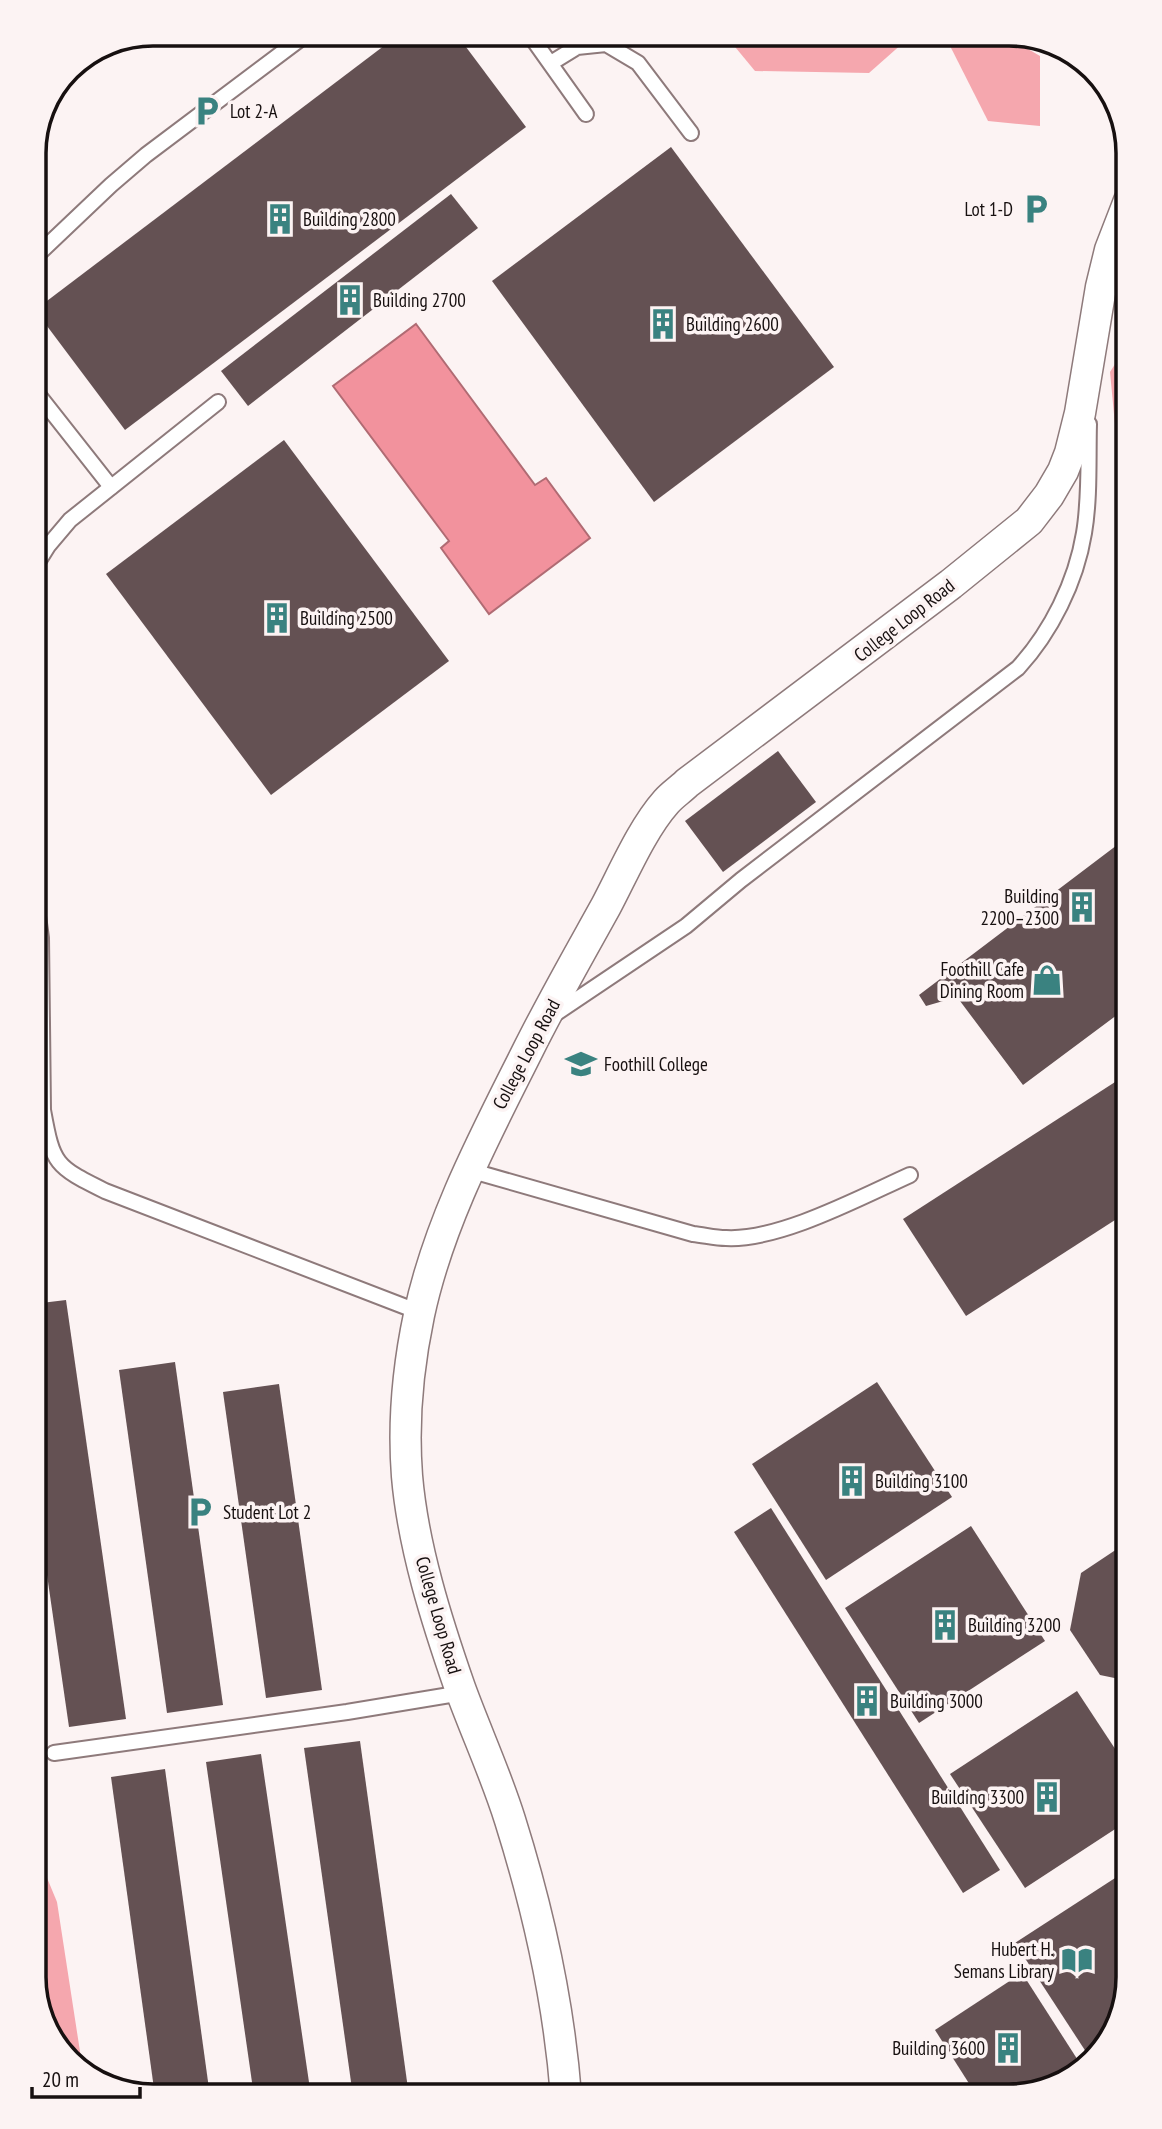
<svg xmlns="http://www.w3.org/2000/svg" width="1162" height="2129" font-family="'PT Sans Narrow',sans-serif">
<style>
.forest{fill:#f5a7ae}
.water{fill:#f2929d;stroke:#b06b73;stroke-width:2}
.building{fill:#645153}
.lines{fill:none;stroke-linecap:round;stroke-linejoin:round}
.service-casing{stroke:#8e7a7b;stroke-width:18}
.minor-casing{stroke:#8e7a7b;stroke-width:33}
.service{stroke:#fff;stroke-width:14}
.minor{stroke:#fff;stroke-width:30}
.labels{text-anchor:middle;dominant-baseline:central;stroke-width:7;stroke-linejoin:round;paint-order:stroke}
.poi-label{font-size:19px;fill:#171010;stroke:#fcf3f3;text-anchor:start}
.street-label{font-size:19px;fill:#171010;stroke:#fcf3f3}
.rim{fill:none;stroke:#171010;stroke-width:3.5}
</style>
<rect width="100%" height="100%" fill="#fcf3f3"/>
<g class="forest">
<polygon points="944,34 1002,34 1040,56 1040,126 988,121"/>
<polygon points="912,35 869,73 755,71 726,36"/>
<polygon points="1129,342 1129,572 1110,372"/>
<polygon points="33,1844 57,1902 83,2071 42,2022 33,1976"/>
</g>
<polygon class="water" points="416,324 535,485 546,478 590,538 489,614 441,548 449,541 333,386"/>
<g class="building">
<polygon points="393,39 460,39 526,127 125,430 35,310"/>
<polygon points="671,147 834,367 654,502 492,281"/>
<polygon points="451,194 478,228 248,406 221,371"/>
<polygon points="284,440 449,661 271,795 106,574"/>
<polygon points="778,751 816,802 723,872 685,821"/>
<polygon points="1129,836 1129,1006 1023,1085 957,997 926,1006 919,995"/>
<polygon points="1129,1073 1129,1211 966,1316 903,1219"/>
<polygon points="66,1300 126,1719 69,1727 33,1478 33,1304"/>
<polygon points="175,1362 223,1705 167,1713 119,1370"/>
<polygon points="877,1382 952,1497 826,1580 752,1464"/>
<polygon points="279,1384 322,1690 266,1698 223,1392"/>
<polygon points="771,1508 1000,1870 963,1893 734,1532"/>
<polygon points="971,1526 1045,1641 919,1723 845,1608"/>
<polygon points="1129,1541 1129,1681 1100,1675 1070,1630 1081,1573"/>
<polygon points="1077,1691 1129,1770 1129,1820 1025,1888 950,1774"/>
<polygon points="360,1741 409,2096 353,2096 304,1748"/>
<polygon points="261,1754 311,2096 254,2096 206,1762"/>
<polygon points="165,1769 210,2096 155,2096 111,1777"/>
<polygon points="1129,1869 1129,1977 1108,2043 1090,2058 1015,1943"/>
<polygon points="1022,1973 1081,2065 1055,2087 1009,2096 977,2096 935,2030"/>
</g>
<g class="lines">
<defs>
<g id="service">
<polyline points="532,38 586,114"/>
<polyline points="551,63 577,47 606,44 638,63 691,133"/>
<polyline points="33,259 111,185 146,155 299,40"/>
<polyline points="33,388 111,487"/>
<polyline points="33,570 48,546 70,520 218,402"/>
<path d="M33 880 41 938 43 1110C53 1165 55 1166 105 1191L419 1312"/>
<path d="M552 1016 686 926 741 880 1018 668C1051 632 1076 582 1084 533 1090 498 1088 459 1089 424"/>
<path d="M469 1170 693 1234C704 1235 715 1238 726 1238 779 1241 861 1197 910 1175"/>
<polyline points="54,1753 347,1712 462,1693"/>
</g>
<path id="minor" d="M566 2096C559 2003 538 1909 510 1820 496 1775 476 1732 460 1688 437 1622 413 1547 407 1476 403 1424 408 1367 419 1315 439 1221 486 1134 529 1048 553 1000 580 953 606 906 623 874 642 829 666 802 672 795 680 790 687 783L951 584 1029 521 1049 495 1063 471 1070 453 1080 413 1101 287 1110 250 1129 201"/>
</defs>
<use href="#service" class="service-casing"/>
<use href="#minor" class="minor-casing"/>
<use href="#service" class="service"/>
<use href="#minor" class="minor"/>
</g>
<defs>
<symbol id="parking-bare" viewBox="-9 -9 18 18"><path d="M-3.5-5.5H1a3.5 3.5 0 0 1 0 7H-1V5.5H-3.5ZM-1-3.4V-.6H.8a1.4 1.4 0 0 0 0-2.8Z" fill="#3a8280" stroke="#fcf3f3" stroke-width="2.5" paint-order="stroke"/></symbol>
<symbol id="building-bare" viewBox="-9 -9 18 18"><path d="M-4-6H4V6H1V3H-1V6H-4ZM-2.5-4.3h1.7v1.8h-1.7ZM.8-4.3h1.7v1.8H.8ZM-2.5-1h1.7V.8h-1.7ZM.8-1h1.7V.8H.8Z" fill="#3a8280" stroke="#fcf3f3" stroke-width="2.5" paint-order="stroke"/></symbol>
<symbol id="shop-bare" viewBox="-9 -9 18 18"><path d="M-5-2.5h2.3a2.7 3.5 0 0 1 5.4 0H5L5.5 6h-11ZM-1.5-2.5h3a1.5 2.3 0 0 0-3 0Z" fill="#3a8280" stroke="#fcf3f3" stroke-width="2.5" paint-order="stroke"/></symbol>
<symbol id="university-bare" viewBox="-9 -9 18 18"><path d="M0-5L7-2L0 1L-7-2ZM-4 1L0 2.5L4 1V4Q0 6-4 4Z" fill="#3a8280" stroke="#fcf3f3" stroke-width="2.5" paint-order="stroke"/></symbol>
<symbol id="library-bare" viewBox="-9 -9 18 18"><path d="M-6-4Q-3-5.5-.7-3.5V5Q-3 3-6 4ZM6-4Q3-5.5 .7-3.5V5Q3 3 6 4Z" fill="#3a8280" stroke="#fcf3f3" stroke-width="2.5" paint-order="stroke"/></symbol>
</defs>
<g fill-rule="evenodd">
<use href="#parking-bare" x="185" y="89" width="44" height="44"/>
<use href="#parking-bare" x="1014" y="187" width="44" height="44"/>
<use href="#building-bare" x="258" y="197" width="44" height="44"/>
<use href="#building-bare" x="328" y="278" width="44" height="44"/>
<use href="#building-bare" x="641" y="302" width="44" height="44"/>
<use href="#building-bare" x="255" y="596" width="44" height="44"/>
<use href="#building-bare" x="1060" y="885" width="44" height="44"/>
<use href="#shop-bare" x="1025" y="958" width="44" height="44"/>
<use href="#university-bare" x="559" y="1042" width="44" height="44"/>
<use href="#building-bare" x="830" y="1459" width="44" height="44"/>
<use href="#parking-bare" x="178" y="1490" width="44" height="44"/>
<use href="#building-bare" x="923" y="1603" width="44" height="44"/>
<use href="#building-bare" x="845" y="1679" width="44" height="44"/>
<use href="#building-bare" x="1025" y="1775" width="44" height="44"/>
<use href="#library-bare" x="1055" y="1938" width="44" height="44"/>
<use href="#building-bare" x="986" y="2026" width="44" height="44"/>
</g>
<g class="labels">
<g class="poi-label">
<text x="230" y="111">Lot 2-A</text>
<text x="1013" y="209" text-anchor="end">Lot 1-D</text>
<text x="303" y="219">Building 2800</text>
<text x="373" y="300">Building 2700</text>
<text x="686" y="324">Building 2600</text>
<text x="300" y="618">Building 2500</text>
<text x="1059" y="896" text-anchor="end">Building<tspan x="1059" dy="22">2200–2300</tspan></text>
<text x="1024" y="969" text-anchor="end">Foothill Cafe<tspan x="1024" dy="22">Dining Room</tspan></text>
<text x="604" y="1064">Foothill College</text>
<text x="875" y="1481">Building 3100</text>
<text x="223" y="1512">Student Lot 2</text>
<text x="968" y="1625">Building 3200</text>
<text x="890" y="1701">Building 3000</text>
<text x="1024" y="1797" text-anchor="end">Building 3300</text>
<text x="1054" y="1949" text-anchor="end">Hubert H.<tspan x="1054" dy="22">Semans Library</tspan></text>
<text x="985" y="2048" text-anchor="end">Building 3600</text>
</g>
<g class="street-label">
<text transform="translate(904 620) rotate(-38)">College Loop Road</text>
<text transform="translate(526 1054) rotate(-62)">College Loop Road</text>
<text transform="translate(439 1615) rotate(74)">College Loop Road</text>
</g>
</g>
<path d="M0 0H1162V2129H0ZM153 46H1009A107 107 0 0 1 1116 153V1977A107 107 0 0 1 1009 2084H153A107 107 0 0 1 46 1977V153A107 107 0 0 1 153 46Z" fill="#fcf3f3" fill-rule="evenodd"/>
<path class="rim" d="M153 46H1009A107 107 0 0 1 1116 153V1977A107 107 0 0 1 1009 2084H153A107 107 0 0 1 46 1977V153A107 107 0 0 1 153 46Z"/>
<path d="M32 2087v10h108v-10" fill="none" stroke="#171010" stroke-width="3.5"/>
<text x="42" y="2087" font-size="21" fill="#171010" stroke="#fcf3f3" stroke-width="5" paint-order="stroke">20 m</text>
</svg>
